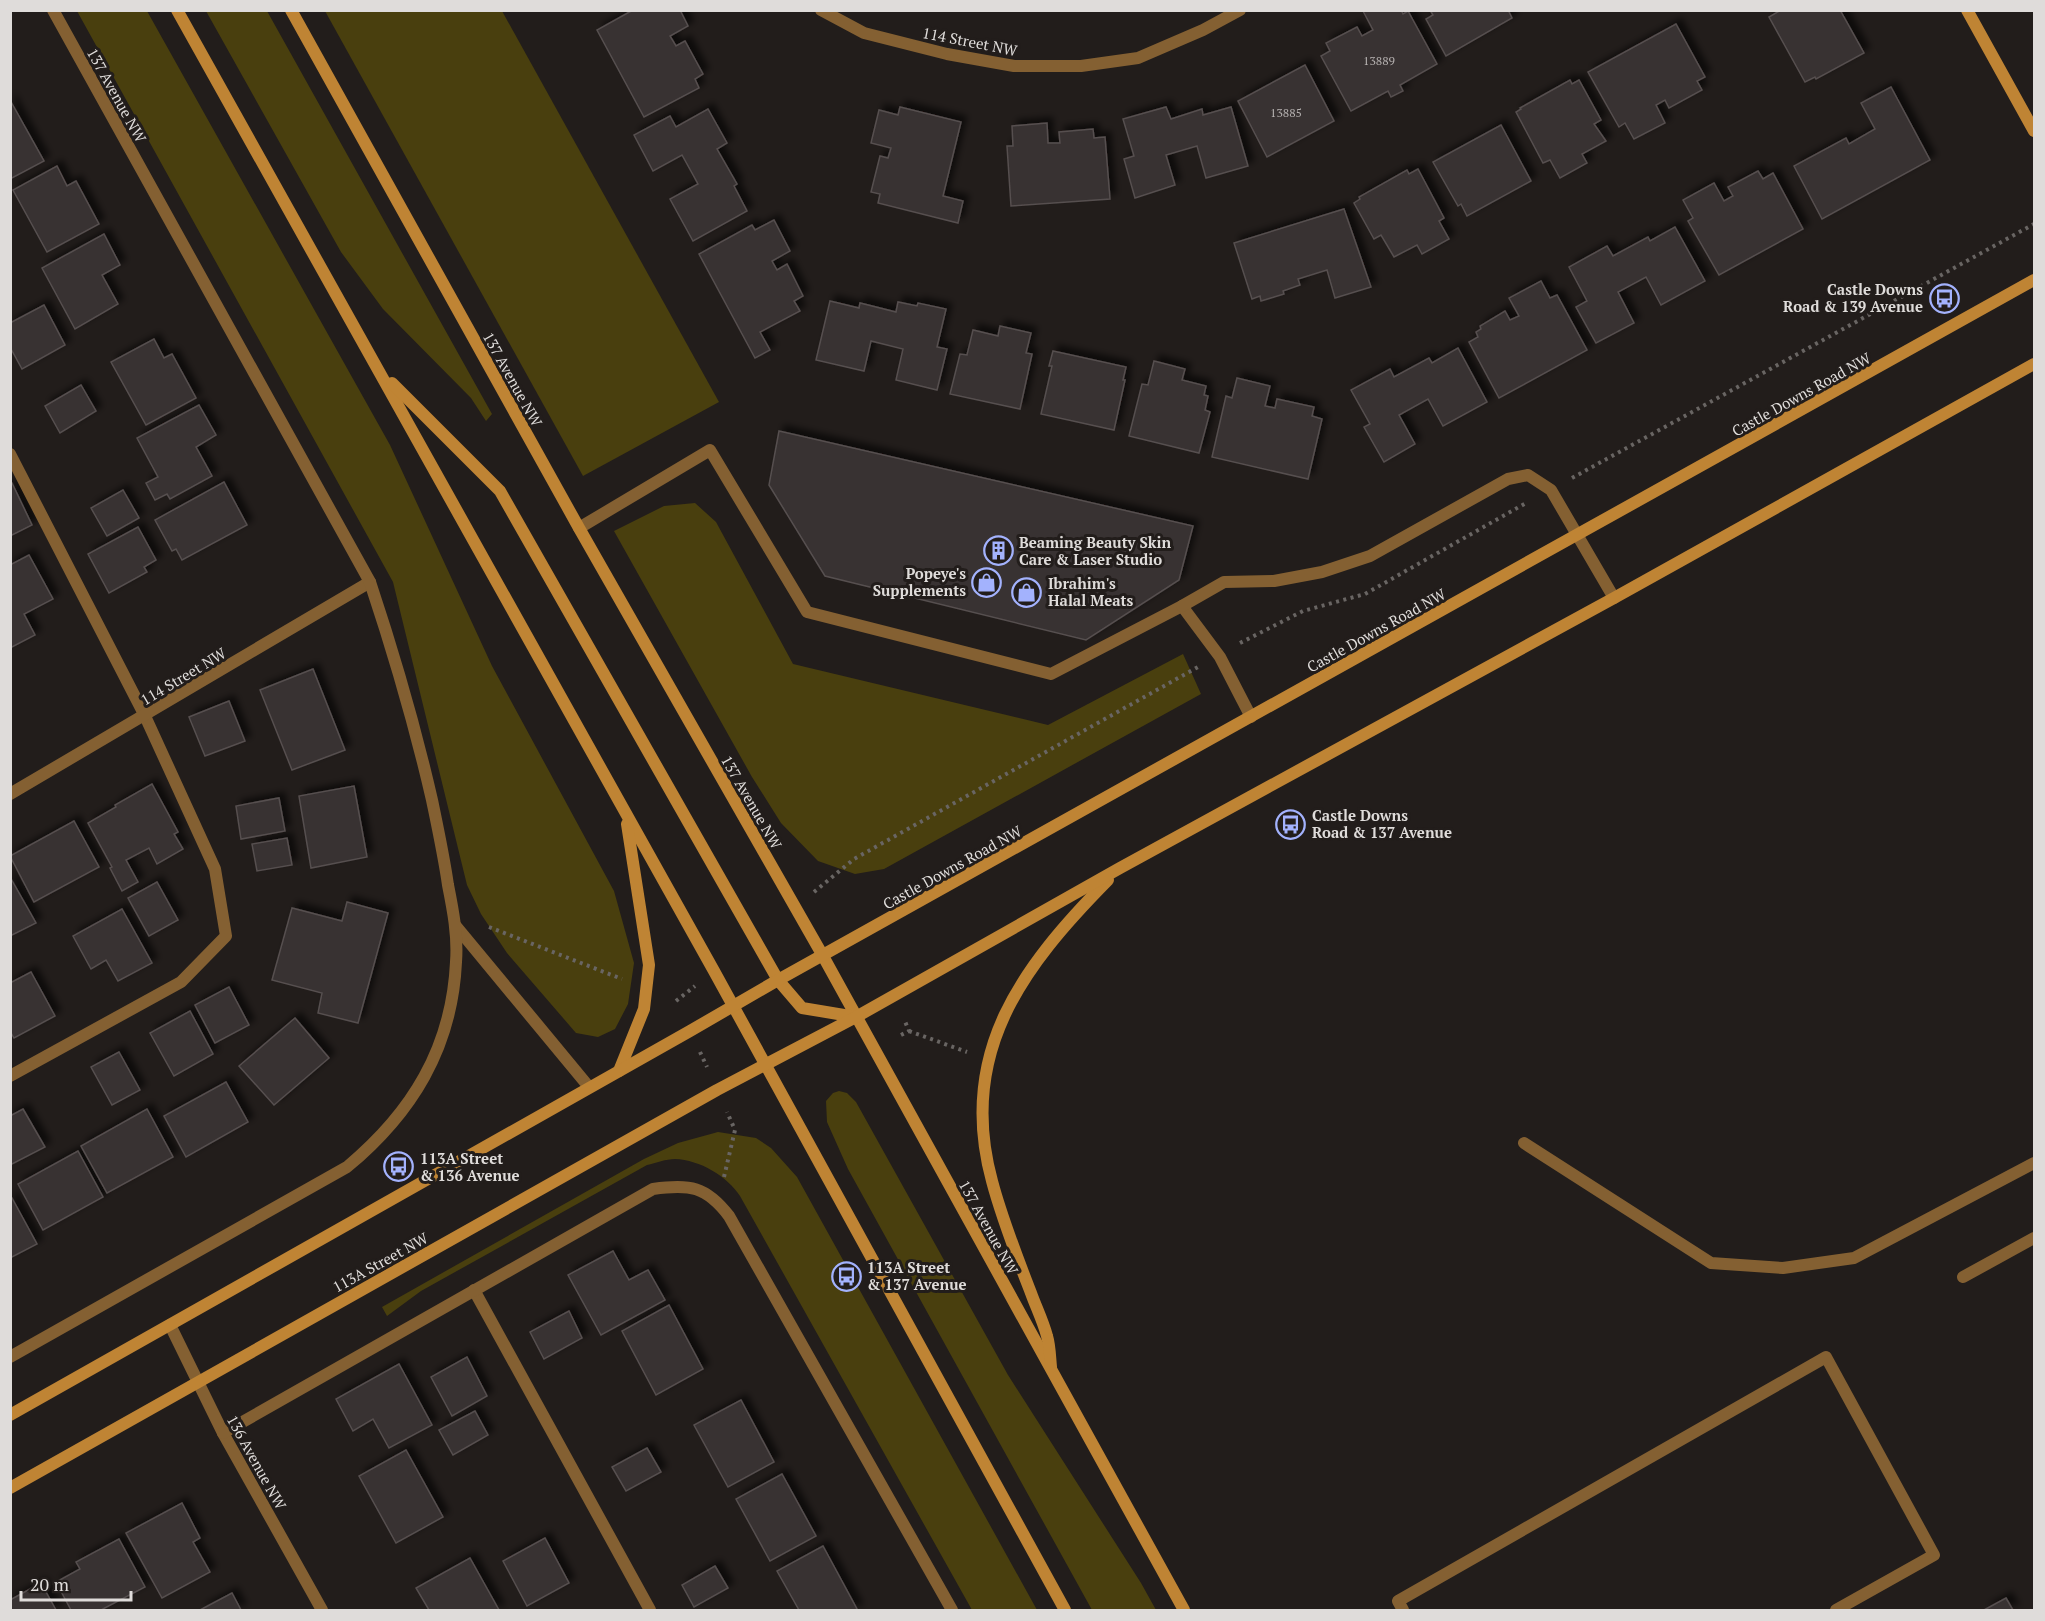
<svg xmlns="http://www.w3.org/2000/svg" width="2045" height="1621" font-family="'PT Serif',serif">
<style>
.green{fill:#493f0e}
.building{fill:#373131;stroke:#564f4f;stroke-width:1.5;filter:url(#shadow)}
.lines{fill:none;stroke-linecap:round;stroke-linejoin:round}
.path{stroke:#696563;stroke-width:4;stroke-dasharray:3 4.5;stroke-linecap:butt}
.lane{stroke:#846032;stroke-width:12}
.street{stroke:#846032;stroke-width:12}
.secondary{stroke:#bf8434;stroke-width:12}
.labels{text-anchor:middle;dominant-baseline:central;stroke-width:6;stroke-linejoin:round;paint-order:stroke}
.number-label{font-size:12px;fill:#b5b1b0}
.street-label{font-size:15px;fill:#dfdcda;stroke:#221d1b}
.poi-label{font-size:15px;font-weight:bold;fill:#dfdcda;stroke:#221d1b;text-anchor:start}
</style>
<defs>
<filter id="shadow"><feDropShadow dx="5.5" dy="-5.5" stdDeviation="3" flood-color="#0009"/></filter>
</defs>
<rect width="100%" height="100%" fill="#221d1b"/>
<g class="green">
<polygon points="77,11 147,11 390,445 492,666 614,891 634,963 628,1004 615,1029 598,1037 576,1033 507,953 481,914 467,885 393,582"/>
<polygon points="206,11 267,11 492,414 486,421 471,398 383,309 341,252"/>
<polygon points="325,11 502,11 719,402 583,476"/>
<polygon points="695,503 716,522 793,664 1048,725 1183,654 1201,694 884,869 855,874 818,861 781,823 752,777 614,531 664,506"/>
<polygon points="839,1091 847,1093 856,1102 1008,1375 1141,1583 1156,1610 1092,1610 848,1169 827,1122 826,1101 833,1093"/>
<path d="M718 1132 756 1138 771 1148 797 1177 1037 1610H972L740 1196C727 1176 700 1160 675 1159 666 1159 656 1163 647 1165L421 1291 387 1316 382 1307 644 1159 678 1143Z"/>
</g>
<g class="building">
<polygon points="633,10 680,10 688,26 670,36 676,46 685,41 703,74 695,79 699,88 644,117 597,30"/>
<polygon points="1364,10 1401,10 1403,14 1408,11 1437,64 1400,85 1403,91 1391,97 1388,91 1351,111 1321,56 1330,51 1326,43 1357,27 1362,36 1373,30 1363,11"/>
<polygon points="1430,10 1508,10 1512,18 1446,56 1426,19 1433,15"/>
<polygon points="1781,10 1840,10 1864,53 1816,79 1815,77 1805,82 1769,17"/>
<polygon points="1676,24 1705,77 1697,81 1702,90 1669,108 1665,100 1656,105 1665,123 1634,139 1625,123 1619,127 1588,72"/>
<polygon points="1305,65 1334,121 1267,157 1238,101"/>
<polygon points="1570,80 1572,84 1579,80 1601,120 1594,124 1606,141 1582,154 1587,163 1560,178 1550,160 1543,163 1516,112 1521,109 1520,108"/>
<polygon points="1891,87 1930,160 1822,219 1794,166 1846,138 1849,144 1875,129 1861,103"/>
<polygon points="10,100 44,161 10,179"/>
<polygon points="900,107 961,122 943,196 963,201 958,223 878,203 880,194 871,192 880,156 888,158 891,148 871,143 879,110 898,115"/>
<polygon points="1166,107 1171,119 1202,109 1203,115 1231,107 1248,166 1206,178 1197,146 1166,155 1175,185 1135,198 1124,159 1134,156 1123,119"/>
<polygon points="708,109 727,143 717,149 737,184 734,186 747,211 693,241 670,199 698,184 682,155 653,171 634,135 670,116 676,127"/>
<polygon points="1047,123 1048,143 1060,143 1059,132 1093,129 1094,138 1105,137 1110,199 1011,206 1007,146 1013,146 1012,126"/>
<polygon points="1501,125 1531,181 1467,216 1461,204 1458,206 1433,162"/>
<polygon points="57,166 67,186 76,181 99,224 47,252 13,190"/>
<polygon points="1418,169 1444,218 1439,221 1449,239 1422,254 1417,245 1394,257 1381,235 1374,239 1354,203 1360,199 1359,197 1407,170 1409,174"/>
<polygon points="1758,171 1763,179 1773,173 1803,229 1719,275 1688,221 1693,218 1683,200 1714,183 1724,201 1733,196 1728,187"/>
<polygon points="1344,209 1371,287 1335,298 1327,270 1298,279 1300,285 1283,291 1284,294 1261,301 1260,296 1252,299 1234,243"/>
<polygon points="774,220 790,251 772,261 777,270 787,264 803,296 794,301 800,311 760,332 770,350 755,358 699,254 752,225 755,230"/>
<polygon points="1675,227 1705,281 1661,305 1646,277 1618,292 1634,323 1596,343 1576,307 1587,301 1569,267 1607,246 1613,256 1648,237 1650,241"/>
<polygon points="104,234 120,265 102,275 118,304 75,329 42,268"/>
<polygon points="1541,281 1550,298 1557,295 1587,350 1499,398 1469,342 1478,337 1476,332 1481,329 1480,326 1505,311 1510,320 1519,316 1509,298"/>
<polygon points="830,301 859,308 860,303 896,312 898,302 917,306 918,303 946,309 937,347 947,349 937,390 896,380 903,349 871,341 864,371 816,360"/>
<polygon points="44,305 65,345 22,369 10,347 10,323"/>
<polygon points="1000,326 1031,333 1026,353 1032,354 1020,409 950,394 960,354 967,355 973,330 998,336"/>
<polygon points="154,339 164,358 172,354 196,398 146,425 111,362"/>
<polygon points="1458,348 1487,402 1443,426 1428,399 1399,415 1415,444 1384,462 1364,427 1370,424 1351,390 1390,369 1394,377 1429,358 1432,363"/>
<polygon points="1053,351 1126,367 1123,380 1125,380 1114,430 1041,414 1052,366 1049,366"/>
<polygon points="1154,361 1185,369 1182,380 1206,386 1204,395 1208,396 1205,410 1210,412 1199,453 1129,436 1142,384 1148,385"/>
<polygon points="1237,378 1270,386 1265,406 1275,408 1277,399 1314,407 1312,416 1322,419 1308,479 1212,457 1226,396 1232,398"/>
<polygon points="81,385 96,411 60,433 45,406"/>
<polygon points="199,405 216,435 196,447 212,476 170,499 167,494 155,500 146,483 158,477 137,438"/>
<polygon points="779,431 1193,526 1179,580 1086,640 825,576 769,485"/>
<polygon points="224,482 247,525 182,560 176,549 172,551 155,520"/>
<polygon points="12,483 32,525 10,536 10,484"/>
<polygon points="123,490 139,518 107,536 91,508"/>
<polygon points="138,527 156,560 144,567 147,572 109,593 88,554"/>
<polygon points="29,555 53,599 24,614 35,635 10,648 10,565"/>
<polygon points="313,669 345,750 292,770 260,690"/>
<polygon points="229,701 245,741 205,756 189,717"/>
<polygon points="152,784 178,832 174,834 183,849 157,864 149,848 126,860 138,882 122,891 110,868 112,867 88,823 116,807 115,805"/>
<polygon points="354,786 367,857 311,868 299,796"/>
<polygon points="279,798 285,831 241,839 236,806"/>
<polygon points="74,821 99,867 34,902 10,856"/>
<polygon points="287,838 292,865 257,871 252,844"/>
<polygon points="10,877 36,923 10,936"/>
<polygon points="157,882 178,920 149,936 128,898"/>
<polygon points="347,902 388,913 358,1023 318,1013 322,993 272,980 292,908 342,921"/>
<polygon points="122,909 152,963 118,981 106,960 91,969 73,936"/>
<polygon points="31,972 55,1016 14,1038 10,1031 10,983"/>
<polygon points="229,987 249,1025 215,1043 195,1005"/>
<polygon points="190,1011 213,1054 174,1076 150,1033"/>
<polygon points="295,1018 329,1058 274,1105 239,1066"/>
<polygon points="119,1052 140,1090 112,1105 91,1067"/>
<polygon points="226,1082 248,1122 186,1157 164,1116"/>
<polygon points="23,1109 45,1147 10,1165 10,1116"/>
<polygon points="147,1109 173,1157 107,1193 81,1146"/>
<polygon points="78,1151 103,1197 43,1230 18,1184"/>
<polygon points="12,1198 37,1244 10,1258 10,1199"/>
<polygon points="613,1251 629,1280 648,1270 665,1300 601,1335 568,1275"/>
<polygon points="669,1305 703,1369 656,1395 622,1331"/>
<polygon points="569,1311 582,1338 544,1359 530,1332"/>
<polygon points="467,1357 487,1396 452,1416 431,1377"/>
<polygon points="399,1364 432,1425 389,1448 373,1419 353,1431 336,1399"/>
<polygon points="741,1400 774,1462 728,1487 694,1425"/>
<polygon points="475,1411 488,1435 453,1455 439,1430"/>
<polygon points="647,1448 661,1472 626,1491 612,1467"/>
<polygon points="406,1450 443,1517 396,1543 359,1476"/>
<polygon points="782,1474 816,1536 770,1561 736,1499"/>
<polygon points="182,1503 200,1538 193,1542 210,1572 162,1598 126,1533"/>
<polygon points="545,1538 569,1583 527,1606 503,1561"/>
<polygon points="119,1539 145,1587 101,1610 71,1610 56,1582 80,1569 76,1562"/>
<polygon points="823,1546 857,1609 855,1610 799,1610 777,1571"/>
<polygon points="470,1558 499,1610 429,1610 416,1588"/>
<polygon points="715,1566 728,1588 694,1607 682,1585"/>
<polygon points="41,1583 56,1610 10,1610 10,1600"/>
<polygon points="232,1593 241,1610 200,1610"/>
<polygon points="2006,1598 2013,1610 1984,1610"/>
</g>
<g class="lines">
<g class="path">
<polyline points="1572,478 2034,224"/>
<polyline points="1240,643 1303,611 1365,594 1526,503"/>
<polyline points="814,892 854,859 1198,667"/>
<polyline points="489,927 622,979"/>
<polyline points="676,1001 695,986"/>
<polyline points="909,1031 967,1052"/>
<polyline points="901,1035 909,1031 904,1019"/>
<polyline points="700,1052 707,1067"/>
<polyline points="724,1177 735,1130 727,1112"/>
</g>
<g class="lane">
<polyline points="10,454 145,716 215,869 226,936 181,982 10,1076"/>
<polyline points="579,528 710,450 807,612 1051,674 1182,606 1220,657 1251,717"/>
<polyline points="1182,606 1224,582 1274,581 1322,572 1370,556 1508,479 1528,475 1551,490 1614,598"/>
<polyline points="1524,1143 1711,1263 1783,1268 1854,1258 2034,1163"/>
<polyline points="1963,1277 2034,1238"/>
<polyline points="474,1290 650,1610"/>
<polyline points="1403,1610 1398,1601 1826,1357 1934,1555 1836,1610"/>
</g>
<g class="street">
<polyline points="821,10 864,33 947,54 1014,66 1081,66 1138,58 1203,30 1240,10"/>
<polyline points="10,794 370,582"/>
<polyline points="455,925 589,1087"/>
<polyline points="170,1325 223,1433 322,1610"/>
<path d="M10 1357 347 1167C412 1113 452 1048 456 962 458 936 453 910 448 885 444 857 438 829 432 800 415 726 394 654 370 582L53 10"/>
<path d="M223 1433 653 1189C690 1184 706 1186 729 1216L952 1610"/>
</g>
<g class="secondary">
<polyline points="177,10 714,971 1065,1610"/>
<polyline points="291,10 579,528 823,956 1184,1610"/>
<polyline points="1967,10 2034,131"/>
<polyline points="392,383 500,491 778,980 802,1008 856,1017"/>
<polyline points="619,1071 644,1009 649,965 627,824"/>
<path d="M1051 1367C1050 1357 1050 1346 1047 1336 1043 1321 1036 1307 1031 1293 1017 1257 1002 1219 992 1181 957 1053 1022 967 1108 880"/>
<polyline points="10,1415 690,1031 778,980 2034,280"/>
<polyline points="10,1488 717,1090 856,1017 1120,868 1614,598 2034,364"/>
</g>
</g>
<defs>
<symbol id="bus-ring" viewBox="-11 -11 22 22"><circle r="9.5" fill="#221d1b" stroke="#a3b2fd" stroke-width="1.5"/><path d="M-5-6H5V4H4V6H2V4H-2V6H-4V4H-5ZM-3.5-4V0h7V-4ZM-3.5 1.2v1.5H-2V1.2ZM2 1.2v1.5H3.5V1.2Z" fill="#a3b2fd"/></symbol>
<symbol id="building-ring" viewBox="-11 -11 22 22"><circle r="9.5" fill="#221d1b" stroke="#a3b2fd" stroke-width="1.5"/><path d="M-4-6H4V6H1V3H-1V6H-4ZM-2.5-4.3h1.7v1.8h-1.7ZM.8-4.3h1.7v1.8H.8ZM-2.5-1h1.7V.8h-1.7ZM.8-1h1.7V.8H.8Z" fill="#a3b2fd"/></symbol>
<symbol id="shop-ring" viewBox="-11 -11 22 22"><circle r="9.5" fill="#221d1b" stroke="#a3b2fd" stroke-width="1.5"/><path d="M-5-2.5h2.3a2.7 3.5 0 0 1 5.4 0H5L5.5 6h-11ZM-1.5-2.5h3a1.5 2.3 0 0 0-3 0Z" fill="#a3b2fd"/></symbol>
</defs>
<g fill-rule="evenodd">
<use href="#bus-ring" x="1928" y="282" width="33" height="33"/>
<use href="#building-ring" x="982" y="534" width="33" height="33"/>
<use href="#shop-ring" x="970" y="566" width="33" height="33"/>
<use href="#shop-ring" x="1010" y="576" width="33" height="33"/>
<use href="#bus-ring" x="1274" y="808" width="33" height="33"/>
<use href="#bus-ring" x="382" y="1150" width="33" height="33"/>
<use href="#bus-ring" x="830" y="1260" width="33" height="33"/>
</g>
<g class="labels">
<g class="number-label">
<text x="1379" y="60">13889</text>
<text x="1286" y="112">13885</text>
</g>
<g class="street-label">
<text transform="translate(970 41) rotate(11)">114 Street NW</text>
<text transform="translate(117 95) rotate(61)">137 Avenue NW</text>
<text transform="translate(513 379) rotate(61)">137 Avenue NW</text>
<text transform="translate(1801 394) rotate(-29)">Castle Downs Road NW</text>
<text transform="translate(1376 630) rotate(-29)">Castle Downs Road NW</text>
<text transform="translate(183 676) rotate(-31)">114 Street NW</text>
<text transform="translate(752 802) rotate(60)">137 Avenue NW</text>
<text transform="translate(952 867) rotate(-29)">Castle Downs Road NW</text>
<text transform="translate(989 1227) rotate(61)">137 Avenue NW</text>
<text transform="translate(380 1262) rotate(-29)">113A Street NW</text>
<text transform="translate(257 1462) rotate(61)">136 Avenue NW</text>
</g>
<g class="poi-label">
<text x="1923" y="289" text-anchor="end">Castle Downs<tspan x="1923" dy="17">Road &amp; 139 Avenue</tspan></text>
<text x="1019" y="542">Beaming Beauty Skin<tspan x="1019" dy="17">Care &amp; Laser Studio</tspan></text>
<text x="966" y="573" text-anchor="end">Popeye's<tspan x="966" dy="17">Supplements</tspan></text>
<text x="1048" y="583">Ibrahim's<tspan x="1048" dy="17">Halal Meats</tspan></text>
<text x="1312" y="815">Castle Downs<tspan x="1312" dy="17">Road &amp; 137 Avenue</tspan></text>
<text x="420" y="1158">113A Street<tspan x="420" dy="17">&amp; 136 Avenue</tspan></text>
<text x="867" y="1267">113A Street<tspan x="867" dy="17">&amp; 137 Avenue</tspan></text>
</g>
</g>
<rect width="2045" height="1621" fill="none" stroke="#dfdcda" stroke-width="24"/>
<path d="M21 1591v9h110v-9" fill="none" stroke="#dfdcda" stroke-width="3"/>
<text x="30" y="1591" font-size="18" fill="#dfdcda" stroke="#221d1b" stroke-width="4.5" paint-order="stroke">20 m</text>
</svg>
